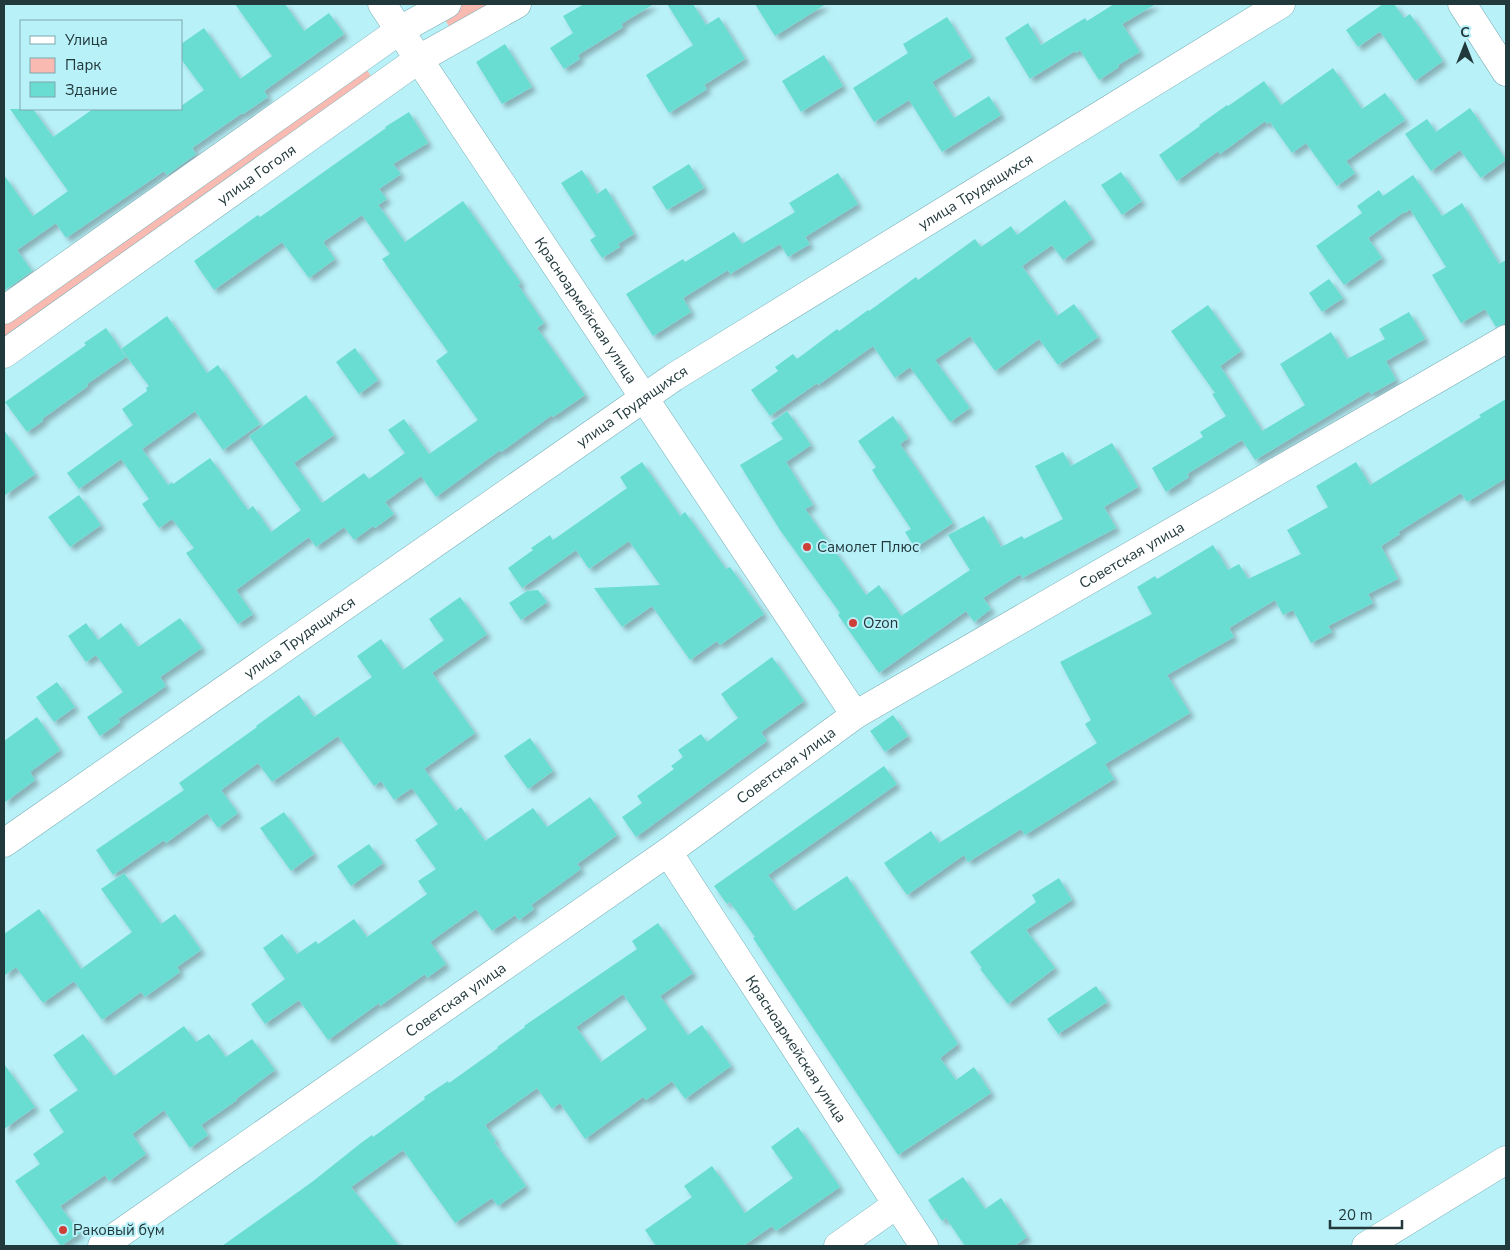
<svg xmlns="http://www.w3.org/2000/svg" width="1510" height="1250" font-family="'Nunito Sans',sans-serif">
<style>
.green{fill:#f9bab2}
.building{fill:#6addd2;fill-rule:evenodd;filter:url(#shadow)}
.lines{fill:none;stroke-linecap:round;stroke-linejoin:round}
.minor-casing{stroke:#79aeb6;stroke-width:29}
.minor{stroke:#fff;stroke-width:28}
.poi-dot{fill:#cd3f39;stroke:#b9f1f9;stroke-width:2}
.labels{text-anchor:middle;dominant-baseline:central;stroke-width:4;stroke-linejoin:round;paint-order:stroke}
.street-label{font-size:15px;fill:#22393c;stroke:#b9f1f9}
.poi-label{font-size:15px;fill:#22393c;stroke:#b9f1f9;text-anchor:start}
</style>
<defs>
<filter id="shadow"><feDropShadow dx="4.5" dy="4.5" stdDeviation="2.5" flood-color="#0004"/></filter>
</defs>
<rect width="100%" height="100%" fill="#b9f1f9"/>
<g class="green">
<polygon points="459,4 505,4 453,33 441,13"/>
<polygon points="365,67 376,84 4,347 4,320"/>
</g>
<g class="building">
<polygon points="235,4 285,4 304,31 329,13 344,34 264,91 268,97 243,114 242,113 192,148 196,154 167,175 164,171 66,238 56,223 17,250 32,271 4,291 4,175 33,216 68,191 10,109 33,109 53,137 93,109 181,109 181,106 204,90 181,59 181,44 204,28 240,79 272,56"/>
<polygon points="584,4 654,4 621,24 623,27 578,55 580,59 564,69 550,48 573,33 563,16"/>
<polygon points="667,4 693,4 706,25 719,17 745,59 704,85 707,89 669,113 646,75 693,45"/>
<polygon points="755,4 826,4 775,36"/>
<polygon points="1114,4 1156,4 1122,24 1140,52 1118,65 1119,67 1099,80 1080,50 1076,53 1075,51 1030,79 1005,38 1028,23 1041,45 1085,18 1087,21"/>
<polygon points="1383,4 1394,4 1404,18 1410,14 1443,61 1415,81 1381,33 1379,32 1358,47 1346,30"/>
<polygon points="947,17 972,57 932,82 954,118 989,96 1001,115 942,152 909,100 874,122 853,88 908,53 903,44"/>
<polygon points="505,44 532,87 502,104 476,62"/>
<polygon points="824,55 843,86 801,112 782,81"/>
<polygon points="1333,68 1362,109 1385,93 1405,120 1346,161 1355,173 1337,186 1306,143 1292,153 1270,122 1267,124 1265,121 1220,154 1218,151 1177,181 1159,155 1200,126 1199,125 1227,105 1228,106 1264,81 1281,105"/>
<polygon points="1470,108 1506,160 1481,178 1460,150 1431,171 1405,134 1427,119 1436,132"/>
<polygon points="409,112 428,143 393,164 401,174 379,189 387,199 378,205 405,242 463,201 521,283 518,285 544,323 537,328 585,395 553,417 552,415 501,452 500,450 436,497 421,476 385,502 394,514 375,528 373,526 354,540 344,527 316,547 309,537 236,590 253,614 238,624 186,553 194,548 172,519 159,528 142,504 149,499 121,459 79,489 67,473 133,425 122,409 147,391 146,388 149,386 121,349 167,316 207,373 218,365 260,424 223,450 195,411 142,449 168,485 172,482 173,484 210,458 248,510 253,506 271,532 301,510 249,436 306,395 334,435 294,463 322,503 364,473 369,479 405,453 388,430 404,419 429,454 478,420 436,361 448,352 382,259 390,254 362,215 323,242 335,259 309,278 282,242 214,290 194,261 258,215 260,217 349,154 386,128 385,127"/>
<polygon points="689,164 704,188 667,210 652,187"/>
<polygon points="582,170 597,194 606,188 634,234 618,244 620,247 602,258 590,240 596,236 561,183"/>
<polygon points="1121,172 1142,201 1122,215 1101,185"/>
<polygon points="838,173 858,204 805,237 810,244 788,257 780,244 730,274 728,270 683,298 691,312 653,336 626,294 683,259 685,262 734,232 742,244 795,212 789,203"/>
<polygon points="1413,175 1442,216 1462,203 1499,264 1506,260 1506,323 1496,327 1485,309 1461,323 1432,275 1446,267 1410,209 1405,213 1404,212 1368,238 1382,258 1344,285 1316,246 1362,213 1357,206 1379,190 1383,196"/>
<polygon points="1065,200 1092,239 1063,260 1052,245 1022,266 1057,316 1074,304 1098,337 1058,365 1039,339 995,371 970,336 935,360 970,408 950,422 910,367 895,378 873,346 818,385 817,383 770,416 751,390 778,371 775,367 793,354 797,359 837,329 839,331 868,310 869,311 916,277 918,280 975,239 981,247 1011,226 1017,235"/>
<polygon points="1329,279 1343,298 1322,312 1309,293"/>
<polygon points="1208,305 1241,351 1220,366 1262,431 1305,405 1280,364 1331,332 1347,359 1385,339 1379,329 1409,312 1425,339 1386,361 1396,380 1371,394 1369,391 1255,460 1242,440 1187,474 1189,477 1166,492 1152,468 1203,437 1200,432 1226,416 1212,394 1215,393 1171,331"/>
<polygon points="106,328 126,357 87,384 88,386 42,419 43,421 27,432 5,402 86,345 84,343"/>
<polygon points="355,348 378,380 359,394 336,362"/>
<polygon points="1506,399 1506,478 1467,502 1461,493 1398,532 1400,534 1381,546 1398,579 1368,594 1373,603 1328,626 1332,632 1311,643 1293,610 1283,615 1275,600 1229,628 1234,637 1167,675 1190,713 1105,764 1114,779 1025,835 1021,829 968,862 964,855 907,895 884,863 931,831 939,843 1097,743 1085,724 1091,720 1060,662 1152,614 1137,587 1155,576 1157,579 1213,545 1228,570 1239,564 1248,579 1301,554 1287,530 1328,507 1316,486 1356,462 1370,485 1481,417 1479,415"/>
<polygon points="787,411 811,445 786,462 813,505 805,509 866,595 879,585 901,616 970,570 948,535 984,516 1001,547 1022,536 1024,539 1063,519 1035,466 1063,452 1071,466 1112,443 1138,487 1104,507 1116,528 1022,578 1020,574 983,598 991,609 974,622 966,611 879,673 838,615 840,613 780,530 740,465 783,439 771,423"/>
<polygon points="893,416 908,438 900,444 953,523 915,548 905,532 911,529 872,470 876,467 858,441"/>
<polygon points="4,430 35,474 4,496"/>
<polygon points="642,462 680,516 685,512 726,569 730,567 764,614 720,645 717,641 690,660 652,606 622,627 594,588 660,585 629,541 589,569 576,550 522,588 508,568 533,550 531,548 550,535 553,540 627,488 620,477"/>
<polygon points="79,495 101,525 70,547 48,517"/>
<polygon points="538,590 547,602 521,620 509,603 527,591"/>
<polygon points="460,597 487,634 432,673 475,733 424,769 456,811 461,807 485,841 533,808 547,827 590,797 617,835 577,864 581,869 531,905 534,909 519,920 515,915 492,931 476,909 430,942 446,964 427,978 425,974 380,1006 379,1003 328,1040 299,1000 265,1024 251,1004 285,979 263,948 282,934 297,954 316,941 318,944 354,919 367,937 427,894 418,881 436,869 415,840 438,824 412,788 394,800 381,781 374,786 338,736 272,782 258,763 221,790 238,813 218,828 207,813 166,843 164,840 113,875 96,850 184,790 179,783 257,727 256,726 299,695 314,717 372,677 357,656 381,639 403,670 444,640 429,619"/>
<polygon points="180,618 202,648 160,677 166,686 118,719 120,722 100,736 87,717 123,692 96,655 86,662 68,636 86,623 98,640 121,623 138,647"/>
<polygon points="772,657 804,701 761,732 767,741 636,837 622,817 642,803 637,796 674,769 671,766 683,757 678,750 701,734 707,742 738,718 721,694"/>
<polygon points="57,682 75,707 54,722 36,697"/>
<polygon points="893,715 908,736 885,752 870,731"/>
<polygon points="37,717 60,750 30,772 35,780 4,803 4,741"/>
<polygon points="530,738 553,771 528,789 504,756"/>
<polygon points="884,766 897,784 768,875 794,911 847,876 958,1044 940,1058 956,1080 974,1067 991,1093 898,1155 753,938 755,937 730,902 727,904 714,886"/>
<polygon points="284,812 314,854 291,871 260,828"/>
<polygon points="369,844 383,863 351,886 337,866"/>
<polygon points="124,873 161,924 175,914 201,950 177,967 180,972 145,997 141,992 102,1020 74,981 43,1003 16,967 4,976 4,934 39,909 81,969 132,932 101,889"/>
<polygon points="1059,878 1072,900 1026,930 1055,968 1008,1004 980,969 982,968 970,952 1036,902 1032,895"/>
<path d="M658 923 693 973 660 996 688 1035 702 1025 731 1066 685 1099 672 1081 646 1100 643 1097 585 1139 560 1103 552 1109 537 1088 485 1125 496 1141 494 1142 526 1186 498 1206 492 1198 455 1223 403 1150 351 1187 399 1246H222L312 1182 361 1143 372 1135 373 1137 425 1099 424 1097 448 1081 449 1083 498 1048 497 1047 525 1027 524 1026 637 949 632 941ZM623 994 647 1029 601 1062 576 1027Z"/>
<polygon points="1096,986 1107,1002 1058,1034 1047,1019"/>
<polygon points="184,1026 196,1042 209,1034 226,1057 252,1039 275,1070 236,1099 237,1100 201,1125 208,1135 190,1148 164,1110 132,1134 146,1154 109,1181 105,1175 60,1206 80,1233 61,1246 15,1181 40,1164 33,1154 64,1132 49,1110 78,1090 53,1055 83,1034 114,1076"/>
<polygon points="4,1064 35,1107 4,1129"/>
<polygon points="798,1127 840,1187 776,1231 772,1226 743,1246 656,1246 645,1230 692,1197 684,1186 712,1166 745,1213 793,1178 771,1147"/>
<polygon points="963,1177 985,1209 1001,1198 1027,1237 1014,1246 965,1246 946,1218 942,1221 928,1200"/>
</g>
<g class="lines">
<defs>
<g id="minor">
<path id="s1" d="M382 4 855 715"/>
<polyline points="1462,4 1506,72"/>
<polyline points="4,310 400,30 447,4"/>
<path id="s2" d="M4 354 419 59 517 4"/>
<path id="s3" d="M4 843 674 377 1281 4"/>
<path id="s4" d="M668 852 924 1246"/>
<path id="s5" d="M102 1246 668 852 855 715 1506 339"/>
<polyline points="838,1246 896,1205"/>
<polyline points="1366,1246 1506,1160"/>
</g>
</defs>
<use href="#minor" class="minor-casing"/>
<use href="#minor" class="minor"/>
</g>
<g class="poi-dot">
<circle cx="807" cy="547" r="5"/>
<circle cx="853" cy="623" r="5"/>
<circle cx="63" cy="1230" r="5"/>
</g>
<g class="labels">
<g class="street-label">
<text stroke="none"><textPath href="#s2" startOffset="310">улица Гоголя</textPath></text>
<text stroke="none"><textPath href="#s3" startOffset="1170">улица Трудящихся</textPath></text>
<text stroke="none"><textPath href="#s1" startOffset="368">Красноармейская улица</textPath></text>
<text stroke="none"><textPath href="#s3" startOffset="765">улица Трудящихся</textPath></text>
<text stroke="none"><textPath href="#s5" startOffset="1241">Советская улица</textPath></text>
<text stroke="none"><textPath href="#s3" startOffset="360">улица Трудящихся</textPath></text>
<text stroke="none"><textPath href="#s5" startOffset="836">Советская улица</textPath></text>
<text stroke="none"><textPath href="#s5" startOffset="431">Советская улица</textPath></text>
<text stroke="none"><textPath href="#s4" startOffset="235">Красноармейская улица</textPath></text>
</g>
<g class="poi-label">
<text x="817" y="547">Самолет Плюс</text>
<text x="863" y="623">Ozon</text>
<text x="73" y="1230">Раковый бум</text>
</g>
</g>
<rect width="1510" height="1250" fill="none" stroke="#22393c" stroke-width="10"/>
<rect x="20" y="20" width="162" height="90" fill="#b9f1f9" stroke="#7da7ad"/>
<rect x="30" y="36" width="25" height="8" fill="#ffffff" stroke="#7da7ad"/>
<text x="65" y="45" font-size="15" fill="#22393c">Улица</text>
<rect x="30" y="58" width="25" height="15" fill="#f9bab2" stroke="#7da7ad"/>
<text x="65" y="70" font-size="15" fill="#22393c">Парк</text>
<rect x="30" y="82" width="25" height="15" fill="#6addd2" stroke="#7da7ad"/>
<text x="65" y="95" font-size="15" fill="#22393c">Здание</text>
<g transform="translate(1465 45)" stroke="#b9f1f9" stroke-width="4" paint-order="stroke">
<path d="M0-4L9 19L0 12L-9 19Z" fill="#22393c"/>
<text y="-8" font-size="14" font-weight="bold" text-anchor="middle" fill="#22393c">С</text>
</g>
<path d="M1330 1220v8h72v-8" fill="none" stroke="#22393c" stroke-width="2.5"/>
<text x="1338" y="1220" font-size="15" fill="#22393c" stroke="#b9f1f9" stroke-width="4" paint-order="stroke">20 m</text>
</svg>
